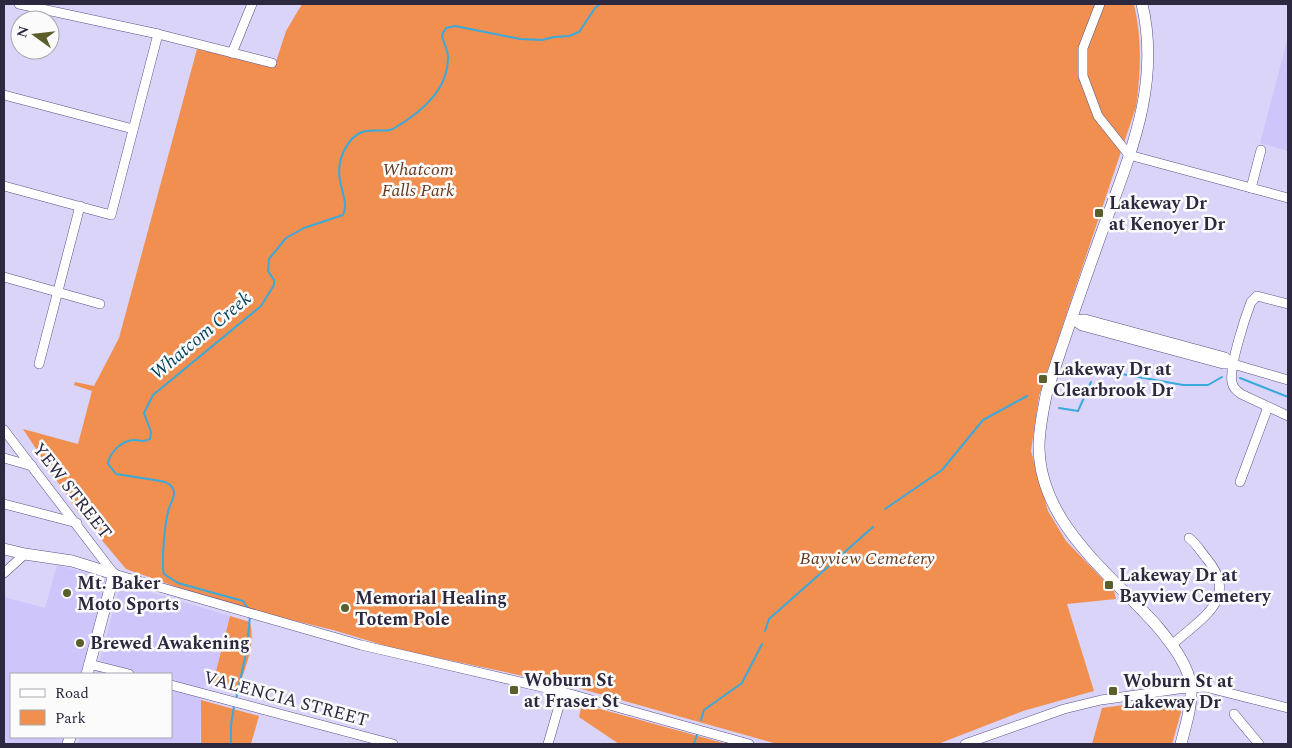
<svg xmlns="http://www.w3.org/2000/svg" width="1292" height="748" font-family="Spectral,serif">
<style>
.built{fill:#cec5fb}
.green{fill:#f08f4f}
.lines{fill:none;stroke-linecap:round;stroke-linejoin:round}
.stream{stroke:#3aa9db;stroke-width:2}
.minor-casing{stroke:#5c5185;stroke-width:10}
.major-casing{stroke:#5c5185;stroke-width:12}
.minor{stroke:#fff;stroke-width:9}
.major{stroke:#fff;stroke-width:11}
.poi-dot{fill:#5b5e2b;stroke:#fbfbfb;stroke-width:2}
.labels{text-anchor:middle;dominant-baseline:central;stroke-width:5;stroke-linejoin:round;paint-order:stroke}
.park-label{font-size:18px;font-style:italic;fill:#663b20;stroke:#fbfbfb}
.poi-label{font-size:18px;font-weight:bold;fill:#2c283f;stroke:#fbfbfb;text-anchor:start}
.street-label{font-size:18px;fill:#2c283f;stroke:#fbfbfb}
.water-label{font-size:19px;font-style:italic;fill:#00425b;stroke:#fbfbfb}
</style>
<rect width="100%" height="100%" fill="#dad4f9"/>
<g class="built">
<polygon points="1288,37 1288,151 1260,143"/>
<polygon points="57,565 103,577 106,581 81,674 11,674 11,737 64,737 62,744 4,744 4,597 45,608"/>
<polygon points="129,586 230,616 212,687 205,685 201,700 200,744 78,744 80,737 171,737 171,674 96,674 119,590"/>
</g>
<g class="green">
<path d="M302 4H1134C1142 40 1141 70 1136 107L1039 396 1031 451 1048 511 1066 541 1114 591 1116 599 1067 604 1094 691 1023 711 938 744H777L571 686 396 649 333 630 275 616 177 587 126 569 75 508 23 429 78 444 92 391 74 385 75 382 94 386 119 338 197 49 274 68 286 31Z"/>
<path d="M230 616 250 622C256 646 244 670 237 693L212 687Z"/>
<polygon points="1173,698 1179,701 1181,712 1172,744 1092,744 1102,708"/>
<polygon points="201,700 259,716 251,744 201,744"/>
<polygon points="582,704 727,744 619,744 579,717"/>
</g>
<g class="lines">
<g class="stream">
<polyline points="1105,371 1183,385 1208,385 1222,377"/>
<polyline points="1240,378 1288,397"/>
<polyline points="1059,408 1078,411 1091,382"/>
<polyline points="885,509 942,470 983,420 1027,396"/>
<path d="M249 610 243 601 178 583 164 574C161 564 165 523 168 512 169 506 174 499 174 493 174 486 167 482 161 481L116 474 108 464C109 453 122 440 134 440 141 440 143 443 150 439L151 432 144 413 153 395 261 306 274 285V280L268 271 269 259 286 238 304 228 343 215C352 197 328 178 346 147 350 140 354 135 362 132 372 128 383 133 393 129 419 114 449 91 448 57 448 49 443 43 442 35L446 28 455 26 520 39 542 40 554 37 569 36 579 32 595 8 600 4"/>
<polyline points="765,631 769,619 873,527"/>
<polyline points="236,699 247,649 250,615"/>
<polyline points="701,720 704,710 742,683 762,644"/>
<polyline points="231,744 231,725 234,706"/>
<polyline points="694,744 697,735"/>
</g>
<defs>
<g id="minor">
<polyline points="19,4 158,34 272,63"/>
<polyline points="1100,4 1083,48 1083,76 1098,116 1129,155 1288,198"/>
<polyline points="232,53 252,4"/>
<polyline points="4,95 133,129"/>
<polyline points="4,186 111,215 158,34"/>
<polyline points="1251,188 1261,150"/>
<polyline points="4,277 100,304"/>
<path d="M1288 304 1257 296 1251 302C1245 318 1229 366 1232 382 1233 388 1236 390 1241 394L1288 416"/>
<polyline points="1073,320 1082,326 1223,364 1233,364 1288,380"/>
<polyline points="1073,320 1085,319 1225,357 1233,364"/>
<polyline points="39,364 80,206"/>
<polyline points="4,430 114,574 361,645 563,692 749,744"/>
<polyline points="4,458 32,466"/>
<polyline points="1240,482 1268,407"/>
<polyline points="4,504 77,523"/>
<polyline points="4,573 25,554"/>
<path d="M1173 644C1201 618 1240 599 1207 559 1201 552 1196 543 1189 538"/>
<polyline points="89,664 129,674"/>
<polyline points="171,685 393,744"/>
<polyline points="1234,714 1259,744"/>
<polyline points="548,744 563,692"/>
<polyline points="965,744 1064,709 1101,700 1178,689 1205,687 1288,708"/>
</g>
<g id="major">
<path d="M1142 4C1162 88 1127 161 1099 240 1081 290 1064 340 1047 391 1043 410 1039 428 1039 447 1040 524 1111 574 1157 626 1171 643 1190 666 1191 689 1192 707 1185 727 1181 744"/>
<polyline points="4,549 25,554 72,561 114,574 87,674"/>
<polyline points="68,744 70,737"/>
</g>
</defs>
<use href="#minor" class="minor-casing"/>
<use href="#major" class="major-casing"/>
<use href="#minor" class="minor"/>
<use href="#major" class="major"/>
</g>
<g class="poi-dot">
<rect x="1094" y="208" width="10" height="10" rx="2.5"/>
<rect x="1038" y="374" width="10" height="10" rx="2.5"/>
<rect x="1104" y="580" width="10" height="10" rx="2.5"/>
<circle cx="67" cy="593" r="5"/>
<circle cx="345" cy="608" r="5"/>
<circle cx="80" cy="643" r="5"/>
<rect x="509" y="685" width="10" height="10" rx="2.5"/>
<rect x="1108" y="686" width="10" height="10" rx="2.5"/>
</g>
<g class="labels">
<g class="park-label">
<text x="418" y="169">Whatcom<tspan x="418" dy="21">Falls Park</tspan></text>
<text x="867" y="558">Bayview Cemetery</text>
</g>
<g class="poi-label">
<text x="1109" y="203">Lakeway Dr<tspan x="1109" dy="21">at Kenoyer Dr</tspan></text>
<text x="1053" y="369">Lakeway Dr at<tspan x="1053" dy="21">Clearbrook Dr</tspan></text>
<text x="1119" y="575">Lakeway Dr at<tspan x="1119" dy="21">Bayview Cemetery</tspan></text>
<text x="77" y="583">Mt. Baker<tspan x="77" dy="21">Moto Sports</tspan></text>
<text x="355" y="598">Memorial Healing<tspan x="355" dy="21">Totem Pole</tspan></text>
<text x="90" y="643">Brewed Awakening</text>
<text x="524" y="680">Woburn St<tspan x="524" dy="21">at Fraser St</tspan></text>
<text x="1123" y="681">Woburn St at<tspan x="1123" dy="21">Lakeway Dr</tspan></text>
</g>
<g class="street-label">
<text transform="translate(72 491) rotate(52)">YEW STREET</text>
<text transform="translate(286 699) rotate(15)">VALENCIA STREET</text>
</g>
<g class="water-label">
<text transform="translate(201 336) rotate(-40)">Whatcom Creek</text>
</g>
</g>
<rect width="1292" height="748" fill="none" stroke="#2c283f" stroke-width="10"/>
<rect x="10" y="673" width="162" height="65" fill="#fbfbfb" stroke="#a8a7b0"/>
<rect x="20" y="689" width="25" height="8" fill="#ffffff" stroke="#a8a7b0"/>
<text x="55" y="698" font-size="15" fill="#2c283f">Road</text>
<rect x="20" y="710" width="25" height="15" fill="#f08f4f" stroke="#a8a7b0"/>
<text x="55" y="723" font-size="15" fill="#2c283f">Park</text>
<g transform="translate(35 35) rotate(285)"><circle r="24" fill="#fbfbfb" stroke="#a8a7b0"/>
<path d="M0-4L9 19L0 12L-9 19Z" fill="#5b5e2b"/>
<text y="-8" font-size="14" font-weight="bold" text-anchor="middle" fill="#2c283f">N</text>
</g>
</svg>
